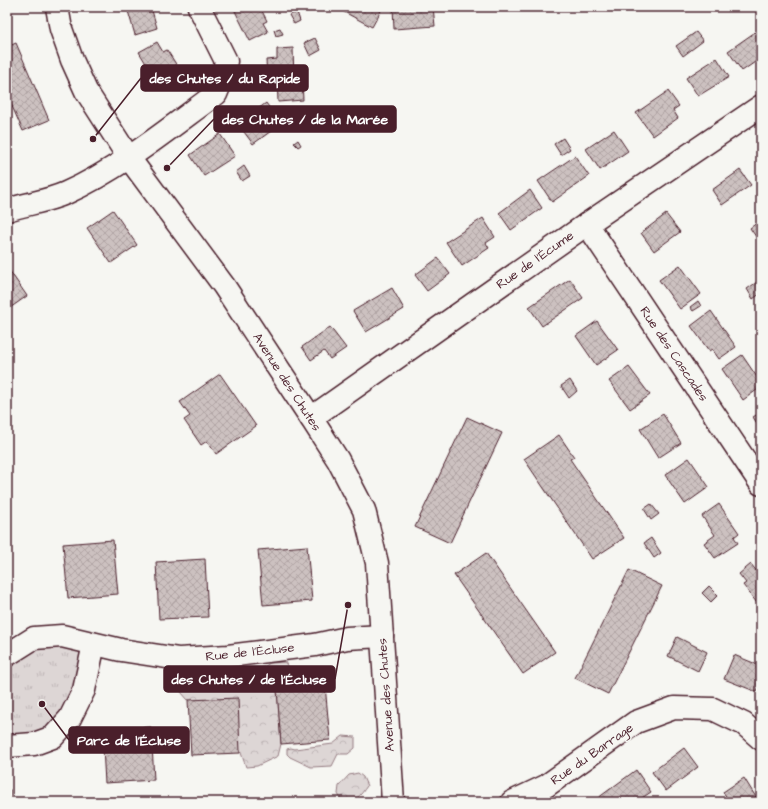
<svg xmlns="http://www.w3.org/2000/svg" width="768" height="809" font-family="'Architects Daughter',sans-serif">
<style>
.grass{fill:url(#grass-tufts);stroke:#947a80}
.forest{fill:url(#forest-crowns);stroke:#947a80}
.building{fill:url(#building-cross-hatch);stroke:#4a1f2b}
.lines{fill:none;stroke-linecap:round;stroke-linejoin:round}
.minor-casing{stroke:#4a1f2b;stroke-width:25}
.minor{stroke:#f6f6f2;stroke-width:22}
.labels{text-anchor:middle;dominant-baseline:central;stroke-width:3;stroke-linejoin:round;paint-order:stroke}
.street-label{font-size:13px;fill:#4a1f2b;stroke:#f6f6f2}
.leader{fill:none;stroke:#4a1f2b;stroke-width:1.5}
.callout-dot{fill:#4a1f2b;stroke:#f6f6f2;stroke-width:1.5}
.callout{fill:#4a1f2b;stroke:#4a1f2b;stroke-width:1.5}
.callout-label{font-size:14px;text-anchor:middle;font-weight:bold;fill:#fff}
</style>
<defs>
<pattern id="grass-tufts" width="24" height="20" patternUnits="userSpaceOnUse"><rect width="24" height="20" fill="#ddd6d5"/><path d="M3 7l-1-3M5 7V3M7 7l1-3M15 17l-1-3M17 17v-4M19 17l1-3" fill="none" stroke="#bfb7b7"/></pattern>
<pattern id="forest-crowns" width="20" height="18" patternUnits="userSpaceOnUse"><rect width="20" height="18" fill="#ddd6d5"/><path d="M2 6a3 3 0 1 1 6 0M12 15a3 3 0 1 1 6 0" fill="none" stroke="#bfb7b7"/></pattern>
<pattern id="building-cross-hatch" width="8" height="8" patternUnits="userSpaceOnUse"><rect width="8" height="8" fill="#ccc1c0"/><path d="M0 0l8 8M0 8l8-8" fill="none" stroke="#b1a5a5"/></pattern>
</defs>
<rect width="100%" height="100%" fill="#f6f6f2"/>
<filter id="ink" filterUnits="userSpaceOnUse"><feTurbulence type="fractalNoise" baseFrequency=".025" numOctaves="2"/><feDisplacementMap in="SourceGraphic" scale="8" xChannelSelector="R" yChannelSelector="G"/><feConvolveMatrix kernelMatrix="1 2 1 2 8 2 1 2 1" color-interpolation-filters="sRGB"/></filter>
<g filter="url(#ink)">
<polygon class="grass" points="94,644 70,718 7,746 7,655 12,651"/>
<g class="forest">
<path d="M285 662 290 671 283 688 277 689 281 744 278 756 257 766 246 767 240 750 188 700 181 692 189 679 201 670H218C227 684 228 688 245 687L259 670 270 663Z"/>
<polygon points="343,736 355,737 355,748 348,754 338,754 332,766 311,767 290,757 287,754 287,749 291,748 295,749 333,744"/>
<path d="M358 773 363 777 367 786C360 796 355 803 342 801L338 794 339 786 349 775Z"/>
</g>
<g class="building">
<polygon points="141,7 151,7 157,28 135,35 128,11"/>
<polygon points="233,7 260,7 267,21 263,23 268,32 250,41"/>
<polygon points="335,7 383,7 372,27"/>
<polygon points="393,7 433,7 435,26 394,29"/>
<polygon points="297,12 300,21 294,24 289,15"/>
<polygon points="280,28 283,34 276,36 274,30"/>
<polygon points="761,28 761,58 742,71 728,51"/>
<polygon points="696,32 703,41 683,56 676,46"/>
<polygon points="315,38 321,50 310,56 304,43"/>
<polygon points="157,42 163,52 167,50 181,72 159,85 139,52"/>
<polygon points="16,43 49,120 23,131 7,95 7,47"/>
<polygon points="293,48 294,81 302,80 303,100 278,102 277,77 267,78 266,60 277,59 277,49"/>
<polygon points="717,58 729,77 698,96 686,78"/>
<polygon points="668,91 679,106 673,110 678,118 653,136 636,113"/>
<polygon points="266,103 281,124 253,144 238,124"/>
<polygon points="614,130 628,151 600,170 586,149"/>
<polygon points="220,134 235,156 204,176 190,155"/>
<polygon points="563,138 570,149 561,155 554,144"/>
<polygon points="298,140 301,145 298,147 294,143"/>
<polygon points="575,156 589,176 552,202 538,181"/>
<polygon points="244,166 250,176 242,181 236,172"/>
<polygon points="740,170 751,185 722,205 712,190"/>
<polygon points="530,190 542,208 511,230 499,213"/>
<polygon points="113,210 137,245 111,263 87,228"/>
<polygon points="666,214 680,232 654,251 641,233"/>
<polygon points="483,218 495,237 486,243 489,248 462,266 446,242"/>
<polygon points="761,220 761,244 750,228"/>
<polygon points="438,258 450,274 427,291 415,275"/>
<polygon points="680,265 701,294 680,309 659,280"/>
<polygon points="7,267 27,296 7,310"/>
<polygon points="570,279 583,298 542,326 529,307"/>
<polygon points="757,282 761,288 761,293 753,299 747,289"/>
<polygon points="392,288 404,309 366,332 353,311"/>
<polygon points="698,301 701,306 693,311 690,307"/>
<polygon points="711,311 736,347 719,359 712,349 709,351 691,326"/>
<polygon points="597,321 618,350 596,365 576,336"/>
<polygon points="330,327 346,348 330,359 324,351 311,360 302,347"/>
<polygon points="742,355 761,383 761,387 743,400 722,369"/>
<polygon points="629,367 650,395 630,409 609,381"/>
<polygon points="220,374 256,426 216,454 207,441 201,445 184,420 190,416 180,402"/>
<polygon points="570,380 577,391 569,398 561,386"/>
<polygon points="761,412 761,430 753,417"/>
<polygon points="663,414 681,443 658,458 640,429"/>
<polygon points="467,417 502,433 450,543 415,527"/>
<polygon points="559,435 574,457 570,459 624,538 592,559 524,459"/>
<polygon points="689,458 709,487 685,504 665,475"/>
<polygon points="651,504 659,514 651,520 644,509"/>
<polygon points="719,504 739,533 734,537 738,543 715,558 704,543 715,535 702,516"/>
<polygon points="651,538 661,553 654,558 644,543"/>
<polygon points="113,540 118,594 68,598 63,544"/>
<polygon points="307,546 312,601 263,605 258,550"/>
<polygon points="486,553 555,652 523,674 454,575"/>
<polygon points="205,559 208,617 159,619 156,562"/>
<polygon points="751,564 758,573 761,571 761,600 757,603 743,585 746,583 739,574"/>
<polygon points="629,570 662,586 608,694 575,678"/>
<polygon points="709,586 718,595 711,602 702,593"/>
<polygon points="677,637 707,652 698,671 668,656"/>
<polygon points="734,655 761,666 761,681 757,692 724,679"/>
<polygon points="325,685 330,740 281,744 277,689"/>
<polygon points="238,698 240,753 191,755 188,700"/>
<polygon points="151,727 154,780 105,783 102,730"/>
<polygon points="684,748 698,767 666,791 652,772"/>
<polygon points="636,770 651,792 636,802 601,802 598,798"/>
<polygon points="744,778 759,802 730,802 723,792"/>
<rect x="7" y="790" width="3" height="12"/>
</g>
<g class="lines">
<defs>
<g id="minor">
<polyline points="57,7 61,29 72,60 86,91 129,158 224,286 311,418 338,460 364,510 377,563 393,802"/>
<path d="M7 210C26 204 48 201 66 193 121 168 168 129 216 94L223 77 226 61 199 7"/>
<polyline points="587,224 761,484"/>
<polyline points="311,418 587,224 761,106"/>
<polyline points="7,655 34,638 62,636 121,650 179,659 228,656 315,645 347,638 382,636"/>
<polyline points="7,746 34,744 53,737 70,718 84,690 94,644"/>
<polyline points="512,802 546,786 636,722 674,708 713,709 744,724 761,739"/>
</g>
</defs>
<use href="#minor" class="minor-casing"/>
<use href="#minor" class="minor"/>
</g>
</g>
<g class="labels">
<g class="street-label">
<text transform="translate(535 260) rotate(-35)">Rue de l'Écume</text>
<text transform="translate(674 354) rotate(56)">Rue des Cascades</text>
<text transform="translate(287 382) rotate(57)">Avenue des Chutes</text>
<text transform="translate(250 652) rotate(-6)">Rue de l'Écluse</text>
<text transform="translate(386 695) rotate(-94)">Avenue des Chutes</text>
<text transform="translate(592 754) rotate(-35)">Rue du Barrage</text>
</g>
</g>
<path class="leader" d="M93 139L141 78M167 168L214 119M348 605L335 679M42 704L69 740"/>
<g class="callout-dot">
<circle cx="93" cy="139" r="4"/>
<circle cx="167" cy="168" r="4"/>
<circle cx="348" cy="605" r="4"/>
<circle cx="42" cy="704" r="4"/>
</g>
<g class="callout">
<rect x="141" y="65" width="167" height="26" rx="4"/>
<rect x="214" y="106" width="182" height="26" rx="4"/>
<rect x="164" y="666" width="171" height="26" rx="4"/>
<rect x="69" y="727" width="120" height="26" rx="4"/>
</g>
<g class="callout-label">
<text x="225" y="83">des Chutes / du Rapide</text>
<text x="305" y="124">des Chutes / de la Marée</text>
<text x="249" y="684">des Chutes / de l'Écluse</text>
<text x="129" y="745">Parc de l'Écluse</text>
</g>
<rect width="768" height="809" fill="none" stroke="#f6f6f2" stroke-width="24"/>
<rect x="12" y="12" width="744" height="785" fill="none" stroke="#4a1f2b" stroke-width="1.5" filter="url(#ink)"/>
</svg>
